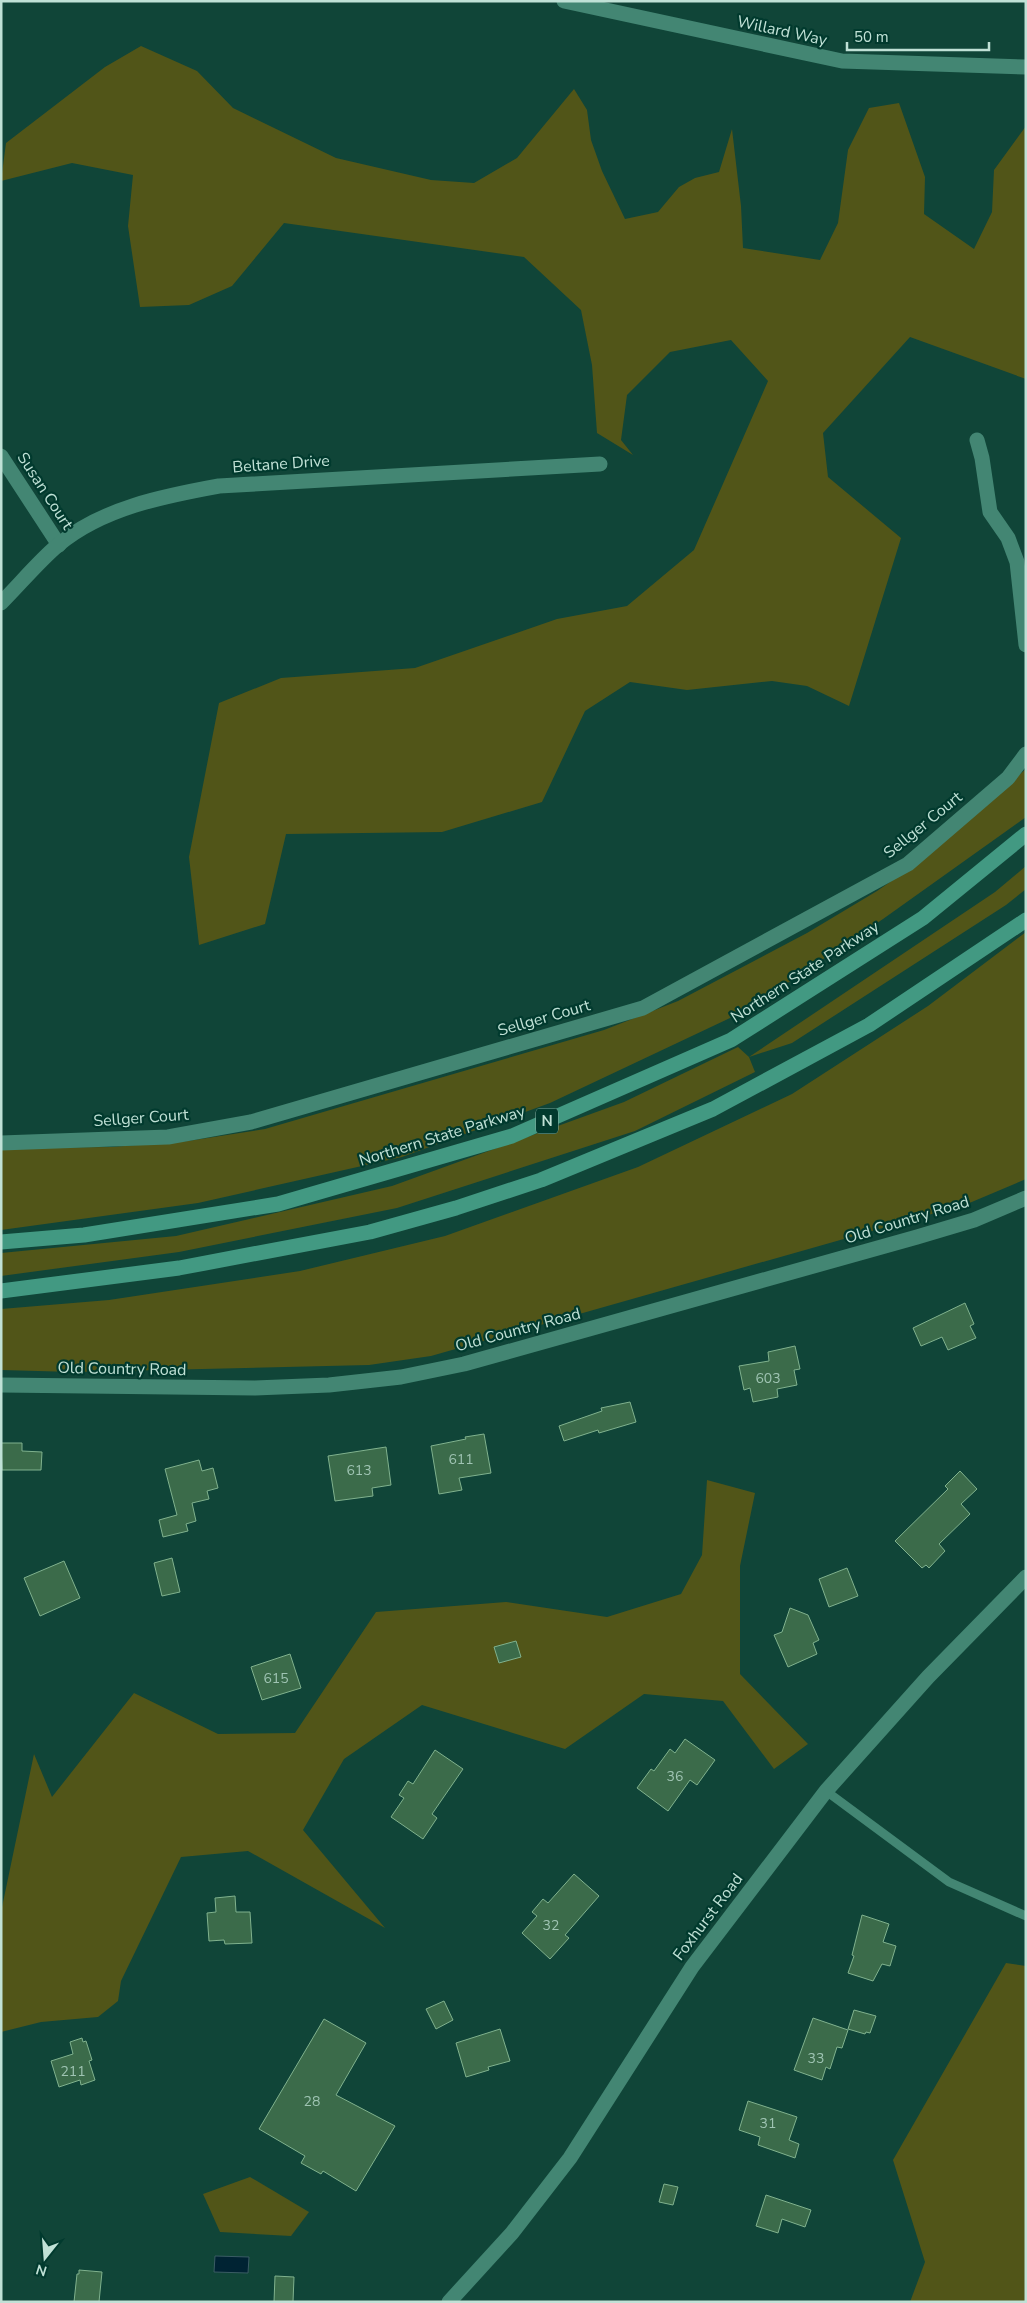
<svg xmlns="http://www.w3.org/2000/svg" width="1027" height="2303" font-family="'Nunito Sans',sans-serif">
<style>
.green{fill:#515518}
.water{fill:#002333;stroke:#3a5c64}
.building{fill:#3b6b4a;stroke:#80b28e}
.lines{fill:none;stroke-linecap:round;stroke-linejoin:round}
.lane{stroke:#438673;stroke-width:9}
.street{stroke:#438673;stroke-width:15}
.secondary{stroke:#438673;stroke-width:15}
.highway{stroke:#429982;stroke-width:15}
.labels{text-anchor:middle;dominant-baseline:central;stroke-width:4.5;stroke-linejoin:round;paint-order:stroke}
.number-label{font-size:14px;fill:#9fc4b3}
.shield{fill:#013a2e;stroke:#87afa4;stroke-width:1}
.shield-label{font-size:15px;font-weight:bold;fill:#c0e1d6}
.street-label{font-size:16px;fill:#c0e1d6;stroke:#013a2e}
</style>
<rect width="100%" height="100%" fill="#104538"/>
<g class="green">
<polygon points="141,46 197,71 233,108 336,158 431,180 474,183 517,158 574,89 587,110 591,140 602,171 625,219 658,212 679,187 695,178 719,172 732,129 741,206 743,248 820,260 838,223 848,150 869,108 899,103 925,177 924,214 974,249 992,212 994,170 1026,126 1026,379 910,337 823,433 828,477 901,538 849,706 807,686 772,681 687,690 630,682 585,711 542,802 442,832 286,834 265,924 199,945 189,857 219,703 281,678 415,668 557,619 627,606 694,550 768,381 731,340 670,352 627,395 621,440 633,455 597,433 592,365 581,310 524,257 284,223 232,286 189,305 140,307 128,226 133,175 72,163 1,181 6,143 105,67"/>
<polygon points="1026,769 1026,817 883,919 747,1010 550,1103 402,1157 198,1203 1,1230 1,1148 112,1147 188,1141 265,1129 604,1030 678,1001 807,933 877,891 909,869"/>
<polygon points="1026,866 1026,889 1006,905 792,1043 749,1057 755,1072 635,1131 397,1208 179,1252 1,1276 1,1253 176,1236 392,1186 624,1102 738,1047 749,1057 995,892"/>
<polygon points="1026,932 1026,1179 967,1204 431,1356 369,1365 74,1372 1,1370 1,1309 109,1300 300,1271 445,1236 638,1167 792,1094 928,1006"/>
<polygon points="707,1480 755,1493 740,1566 740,1674 808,1744 774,1769 723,1701 644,1694 565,1749 422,1705 344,1759 303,1830 385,1928 248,1851 181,1857 121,1981 118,2001 98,2017 41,2022 1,2032 1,1912 34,1754 52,1797 134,1693 218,1734 295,1733 376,1612 506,1602 607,1617 681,1594 702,1555"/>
<polygon points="1006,1963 1026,1966 1026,2302 910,2302 925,2262 893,2160"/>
<polygon points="250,2177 309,2212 291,2236 220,2232 203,2194"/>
</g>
<polygon class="water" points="215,2256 249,2257 248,2273 214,2272"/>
<g class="building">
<polygon points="965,1303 974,1324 970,1326 976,1338 948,1350 942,1337 921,1346 913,1328"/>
<polygon points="795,1346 800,1369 794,1370 797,1385 777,1389 778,1397 753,1402 750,1388 744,1390 739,1366 769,1361 768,1352"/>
<polygon points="630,1402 636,1422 599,1433 598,1430 564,1441 559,1426 602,1411 601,1408"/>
<polygon points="484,1434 491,1473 459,1478 462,1490 439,1494 431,1446 466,1439 465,1437"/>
<polygon points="1,1443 22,1443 22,1451 42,1452 41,1470 2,1470"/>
<polygon points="386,1447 391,1485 372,1488 373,1496 335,1501 328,1456"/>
<polygon points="199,1460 202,1471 213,1468 218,1488 207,1491 209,1499 192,1503 196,1521 186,1524 188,1531 163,1537 159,1520 177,1515 165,1469"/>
<polygon points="960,1471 977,1489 961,1504 970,1514 939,1544 945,1551 929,1568 926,1565 922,1568 895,1541 948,1489 945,1486"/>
<polygon points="172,1558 180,1592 162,1596 154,1563"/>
<polygon points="64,1561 80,1598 40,1616 24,1578"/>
<polygon points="847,1568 858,1596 829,1607 819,1579"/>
<polygon points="790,1608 808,1615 819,1640 813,1643 817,1654 788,1667 774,1635 782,1632"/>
<polygon points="516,1641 521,1657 499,1663 494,1647"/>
<polygon points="290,1654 301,1688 262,1700 251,1667"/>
<polygon points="685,1739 715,1760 697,1785 690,1780 668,1811 637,1788 651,1769 654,1771 670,1749 675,1753"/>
<polygon points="435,1750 463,1769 432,1814 437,1818 423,1839 391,1817 404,1798 399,1795 408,1781 413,1784"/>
<polygon points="574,1874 599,1896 565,1935 569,1938 550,1959 522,1933 537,1916 532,1912 543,1899 548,1903"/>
<polygon points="235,1896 236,1912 250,1912 252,1943 225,1944 224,1940 209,1941 207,1913 216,1912 215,1898"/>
<polygon points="862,1915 889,1924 883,1942 896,1946 890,1966 882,1964 873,1981 848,1973 854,1956 852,1955"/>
<polygon points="444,2001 453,2020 436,2029 426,2009"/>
<polygon points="854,2010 876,2016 870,2033 866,2032 865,2034 848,2029"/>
<polygon points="813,2018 848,2030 842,2048 837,2047 830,2069 826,2067 822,2080 794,2070"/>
<polygon points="324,2019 366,2043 336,2095 395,2126 356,2191 323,2171 321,2174 301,2163 305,2156 259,2129"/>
<polygon points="500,2029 510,2061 488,2067 489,2070 466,2077 456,2043"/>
<polygon points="82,2038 83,2042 86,2041 92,2060 89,2061 95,2080 81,2085 80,2080 59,2087 51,2061 73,2054 70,2042"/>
<polygon points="748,2101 797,2117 789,2140 799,2144 795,2158 758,2145 760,2137 739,2130"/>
<polygon points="664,2184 678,2187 673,2205 659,2202"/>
<polygon points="766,2195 811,2210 805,2227 782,2219 778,2233 756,2226"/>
<polygon points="79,2270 102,2272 99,2302 74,2302 77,2274 79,2274"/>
<polygon points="275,2276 294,2277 293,2302 274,2302"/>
</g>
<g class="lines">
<polyline class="lane" points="826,1791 949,1882 1026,1916"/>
<g class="street">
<polyline points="564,1 842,61 1026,67"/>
<polyline points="977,440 982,458 990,512 1008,538 1017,562 1026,645"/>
<polyline points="1,456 59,545"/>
<path d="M1 603C20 584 38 562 58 545 102 508 164 496 219 486L600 464"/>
<polyline points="1,1143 168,1137 251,1122 643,1008 908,864 1008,778 1026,754"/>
<polyline points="449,2302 512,2233 570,2158 692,1967 826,1791 928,1677 1026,1577"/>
</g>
<polyline class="secondary" points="1,1385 255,1388 329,1385 401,1377 464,1364 917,1237 974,1220 1026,1198"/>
<g class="highway">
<polyline points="1,1242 84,1235 278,1204 512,1136 731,1040 923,918 1026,834"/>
<polyline points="1,1291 179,1268 370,1232 456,1208 541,1180 713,1109 869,1025 1026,920"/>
</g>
</g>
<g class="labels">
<g class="number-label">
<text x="768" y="1378">603</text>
<text x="461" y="1459">611</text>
<text x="359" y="1470">613</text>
<text x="276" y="1678">615</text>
<text x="675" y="1776">36</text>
<text x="551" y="1925">32</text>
<text x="816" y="2058">33</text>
<text x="73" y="2071">211</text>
<text x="312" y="2101">28</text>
<text x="768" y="2123">31</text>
</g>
<rect class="shield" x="536" y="1108.5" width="22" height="25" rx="4"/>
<g class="shield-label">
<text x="547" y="1121">N</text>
</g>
<g class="street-label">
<text transform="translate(782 31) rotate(12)">Willard Way</text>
<text transform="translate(281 464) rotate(-4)">Beltane Drive</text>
<text transform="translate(45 491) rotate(57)">Susan Court</text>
<text transform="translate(923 825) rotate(-39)">Sellger Court</text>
<text transform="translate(805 972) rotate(-33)">Northern State Parkway</text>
<text transform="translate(544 1018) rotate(-16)">Sellger Court</text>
<text transform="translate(141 1118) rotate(-4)">Sellger Court</text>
<text transform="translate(442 1136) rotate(-17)">Northern State Parkway</text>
<text transform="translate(907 1220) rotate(-17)">Old Country Road</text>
<text transform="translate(518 1330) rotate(-15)">Old Country Road</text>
<text transform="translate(122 1369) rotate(1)">Old Country Road</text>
<text transform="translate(708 1917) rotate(-53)">Foxhurst Road</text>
</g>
</g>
<rect width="1027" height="2303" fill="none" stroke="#c0e1d6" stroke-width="5"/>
<g transform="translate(45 2258) rotate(197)" stroke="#013a2e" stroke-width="4" paint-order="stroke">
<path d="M0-4L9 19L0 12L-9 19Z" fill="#c0e1d6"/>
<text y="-8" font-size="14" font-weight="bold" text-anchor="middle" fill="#c0e1d6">N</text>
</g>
<path d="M847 42v8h142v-8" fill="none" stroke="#c0e1d6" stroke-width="2.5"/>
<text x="854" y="42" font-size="15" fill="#c0e1d6" stroke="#013a2e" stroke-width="4" paint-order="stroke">50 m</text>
</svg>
